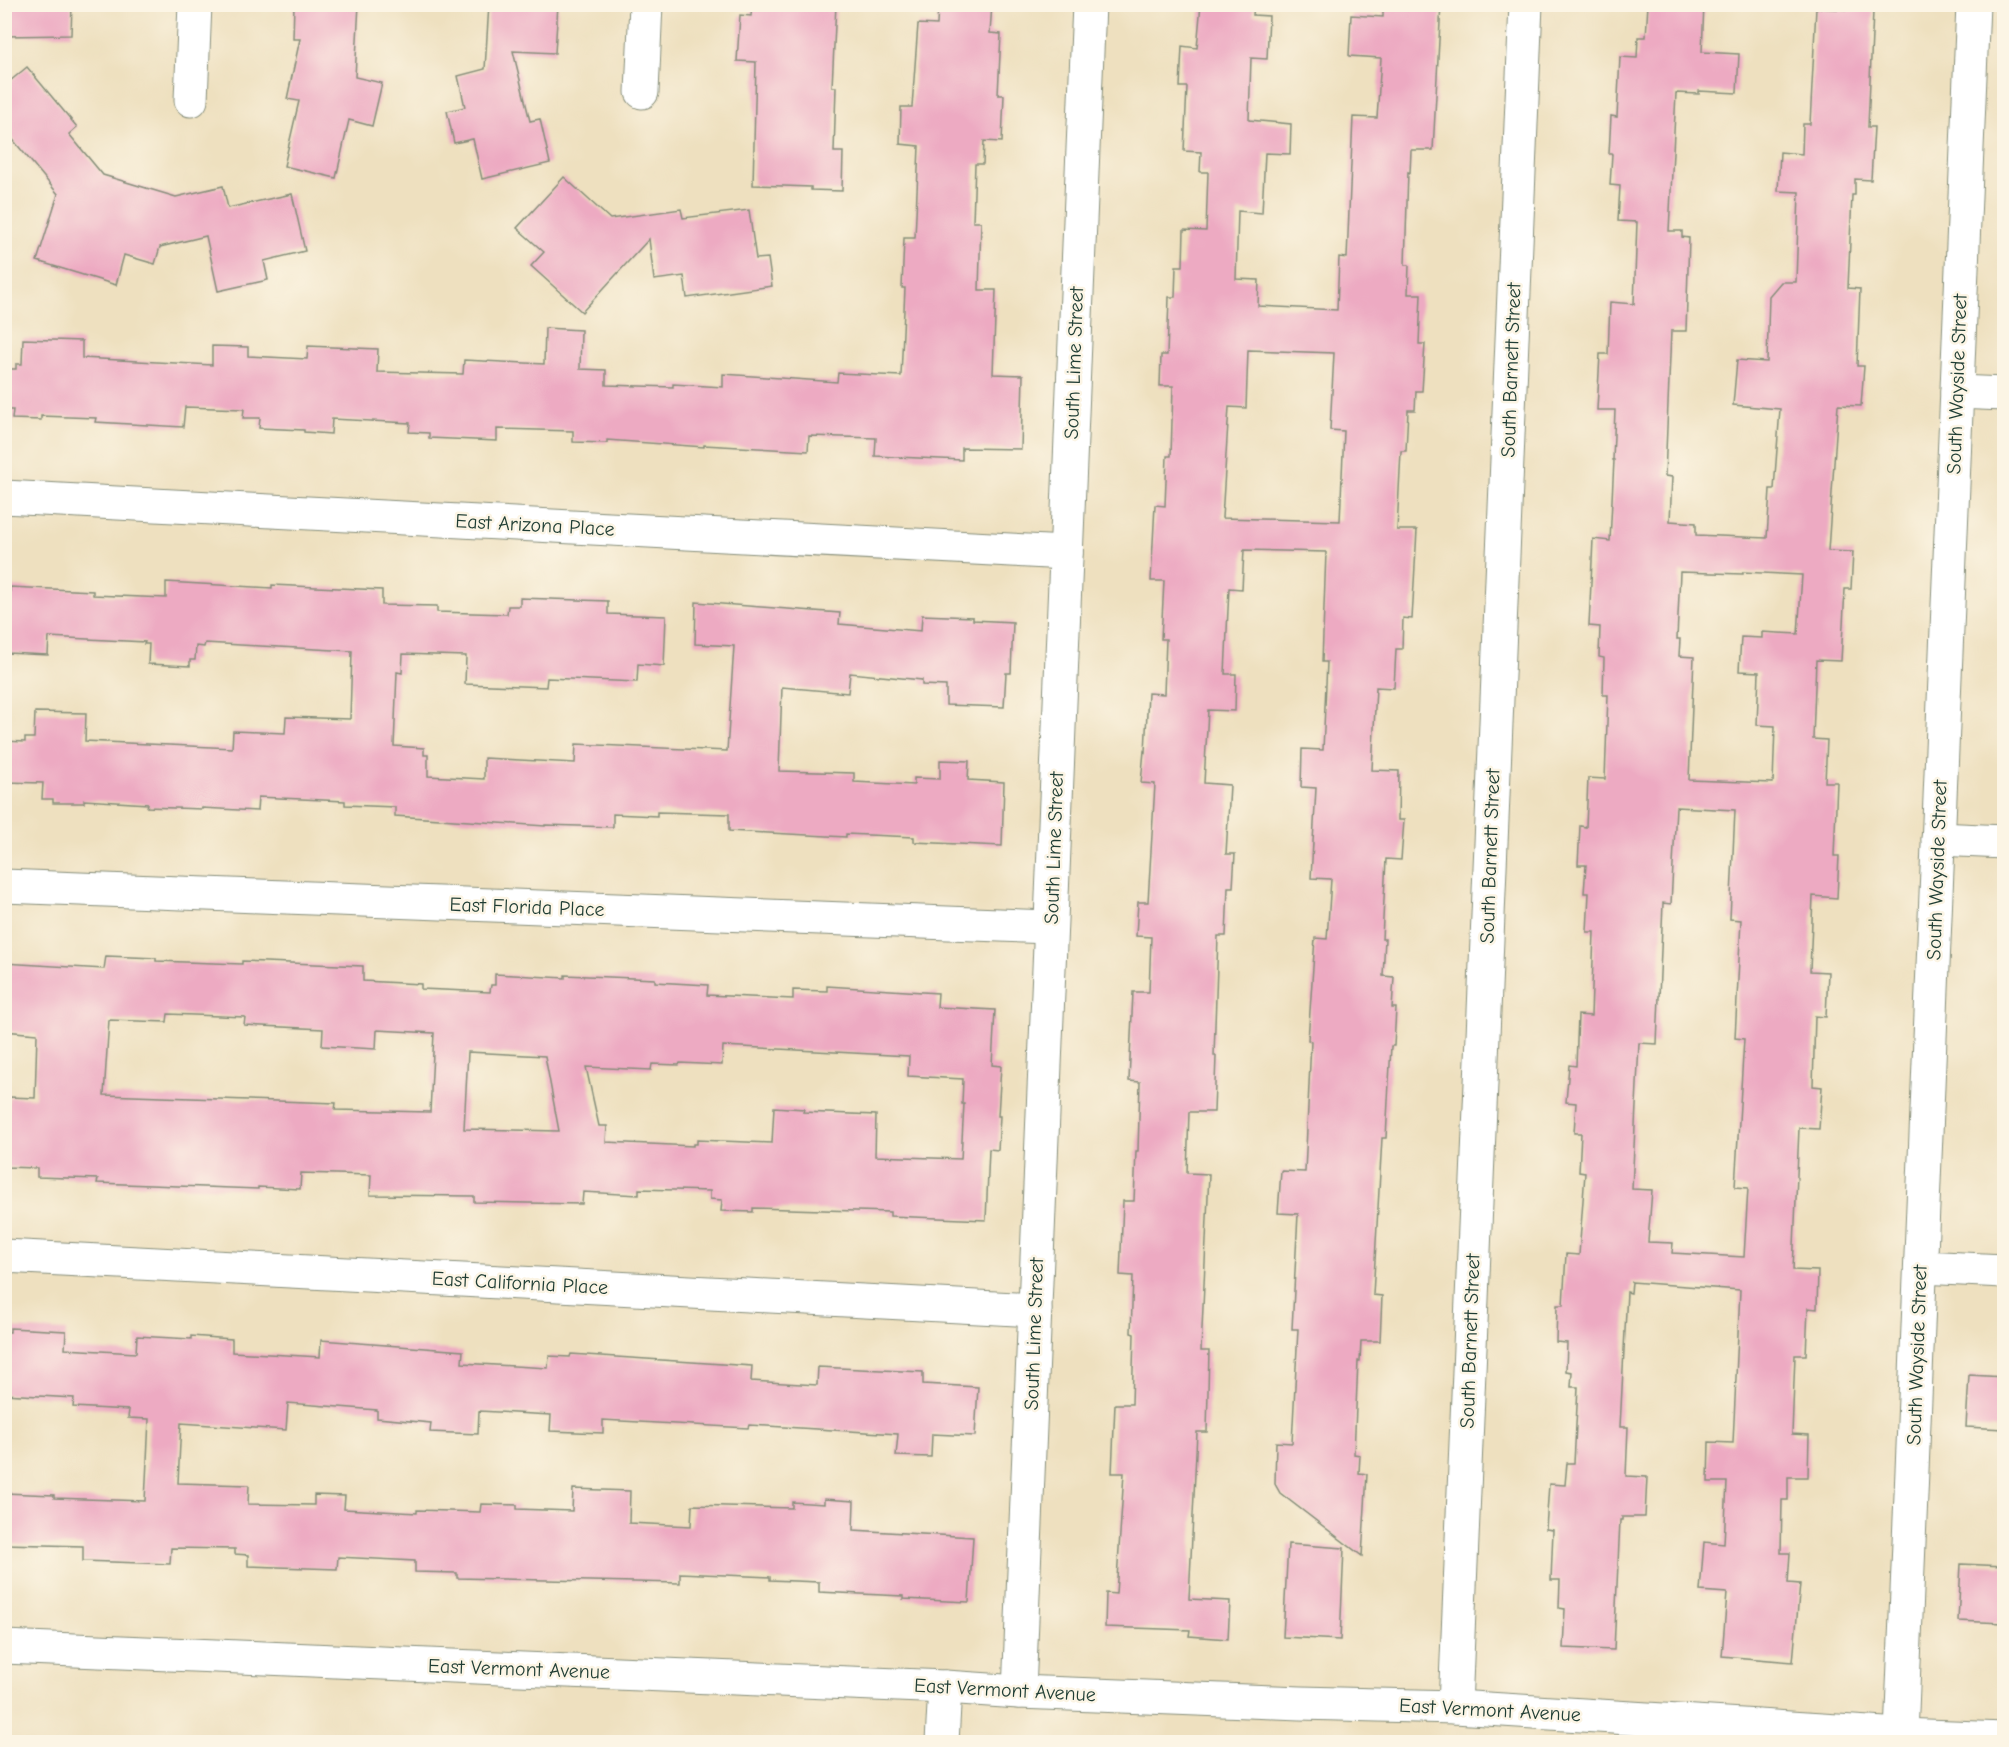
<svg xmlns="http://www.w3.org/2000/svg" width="2009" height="1747" font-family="'Comic Neue',sans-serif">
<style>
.built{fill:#f5cfdc}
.building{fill:#edaac2;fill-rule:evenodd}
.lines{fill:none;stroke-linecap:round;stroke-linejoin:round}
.minor-casing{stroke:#868e7a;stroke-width:35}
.minor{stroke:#fff;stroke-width:33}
.labels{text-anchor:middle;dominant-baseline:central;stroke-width:5;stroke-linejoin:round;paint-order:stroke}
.street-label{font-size:20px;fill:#1f3d34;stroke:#fcf5e5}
</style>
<rect width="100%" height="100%" fill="#fcf5e5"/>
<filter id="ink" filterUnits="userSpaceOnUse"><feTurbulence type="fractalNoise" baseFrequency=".0167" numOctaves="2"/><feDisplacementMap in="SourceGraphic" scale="12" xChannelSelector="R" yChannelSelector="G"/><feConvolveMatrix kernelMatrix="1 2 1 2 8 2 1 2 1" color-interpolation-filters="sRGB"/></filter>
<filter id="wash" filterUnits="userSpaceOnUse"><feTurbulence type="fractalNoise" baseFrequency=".008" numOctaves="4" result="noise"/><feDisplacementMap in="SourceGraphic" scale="24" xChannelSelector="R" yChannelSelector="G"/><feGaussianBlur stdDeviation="1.35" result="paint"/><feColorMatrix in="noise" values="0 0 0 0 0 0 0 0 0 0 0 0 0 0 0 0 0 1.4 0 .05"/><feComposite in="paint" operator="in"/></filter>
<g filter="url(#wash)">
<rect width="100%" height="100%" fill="#eee0bf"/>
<polygon class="built" points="1269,1739 1354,1742 1269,1742"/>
<g id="blocks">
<g class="building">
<polygon points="4,4 72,4 71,35 4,36"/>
<polygon points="294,4 359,4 355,77 382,83 372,126 349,120 336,178 284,166 299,101 287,99 300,39 293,39"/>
<polygon points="489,4 558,4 555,53 513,51 530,121 540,119 550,163 482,179 473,139 454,143 447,111 465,107 458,76 485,69"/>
<polygon points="752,4 836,4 832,87 836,87 834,152 843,152 842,191 811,190 811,187 753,185 756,62 737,61 740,15 751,16"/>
<polygon points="938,4 992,4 990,33 1001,34 998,95 1004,95 1002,142 984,141 983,164 975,164 973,222 981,222 979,290 996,290 993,374 1023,375 1021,449 962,448 962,460 875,456 876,438 809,436 808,451 704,445 704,447 607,440 607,443 573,442 573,431 497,429 497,441 429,438 429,433 409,432 410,423 332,419 331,434 304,432 304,430 259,428 260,418 243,418 244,409 185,407 183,427 95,422 96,418 41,416 41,420 12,419 13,410 4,410 4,369 16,369 16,364 22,364 23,339 82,341 82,358 212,365 212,346 248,347 248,356 307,359 308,346 378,349 377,372 463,374 464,360 544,364 545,328 581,330 580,369 606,370 606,385 673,387 673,384 723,387 723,374 837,382 838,373 901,376 905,288 902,288 904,238 915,238 919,146 900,144 901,107 912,107 918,24 937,25"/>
<path d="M1201 4H1254L1253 15 1269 16 1267 59 1251 58 1249 120 1291 124 1290 154 1265 153 1262 213 1238 211 1236 279 1259 280 1258 306 1337 310 1339 257 1347 258 1353 117 1377 118 1381 58 1349 56 1351 15 1383 17V4H1441L1433 150H1411L1410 173 1408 172 1405 265H1409L1408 294H1421L1419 344H1425L1422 391H1416L1415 410H1408L1406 451H1401L1397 530H1417L1412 619 1403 618 1402 649H1396L1394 688 1376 687 1372 770 1399 771 1398 820H1404L1401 860 1386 859 1382 939H1385L1383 976 1394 977 1392 1008H1396L1394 1046H1391L1386 1138H1382L1373 1295 1382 1296 1380 1341H1361L1360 1361H1358L1354 1454 1360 1455 1359 1473 1367 1474 1362 1556 1280 1493 1275 1484 1276 1442 1292 1443 1298 1329H1292L1298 1214 1278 1213 1281 1171 1305 1172 1311 1041 1308 1040 1315 938 1327 939 1331 879 1311 878 1316 788 1301 787 1302 749 1323 750 1327 662H1322L1326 552 1244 550 1242 589 1229 588 1225 674H1236L1235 711 1208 710 1204 783 1230 785 1226 854H1235L1233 887H1228L1226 936H1218L1214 1056H1216L1214 1112H1189L1187 1173 1209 1174 1201 1351H1209L1207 1432H1197L1189 1599 1230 1601 1228 1639 1189 1636 1190 1630 1105 1627 1106 1593 1116 1594 1124 1473H1112L1115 1404H1132L1134 1334 1131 1333 1133 1276 1120 1275 1123 1201H1134L1136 1151H1138L1140 1082 1129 1081 1133 992H1149L1151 937 1136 936 1138 902H1148L1155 784 1141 783 1144 751 1145 752 1148 693 1164 694 1166 639H1161L1164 581H1151L1155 505 1165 506 1167 456H1171L1173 386H1160L1161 355H1167L1169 297H1175L1176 266H1183L1184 230 1206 231 1208 172H1200L1201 152 1184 151 1187 87H1180L1182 46 1197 48ZM1248 350 1334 353 1330 430 1344 431 1340 521 1222 518 1229 407 1246 408Z"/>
<path d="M1648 4H1704L1702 52 1739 54 1737 93 1699 91V94L1676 93 1669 231H1682V237L1689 238 1686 331H1671L1665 476 1672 477 1670 521 1696 523V535L1767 538 1770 489H1774L1780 409 1733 405 1737 360 1767 362 1769 296 1781 282H1796L1799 192 1778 191 1780 152 1802 154 1803 124H1810L1816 8 1873 11 1868 127H1874L1871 180 1855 179V195H1852L1848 288 1860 289 1857 366H1864L1861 406 1838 405 1828 551 1853 552 1851 589H1845L1841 661 1816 660 1813 739 1827 740 1825 782H1837L1834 856H1839L1837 898 1813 896 1810 971 1828 972 1826 1017 1815 1016 1813 1086 1822 1087 1819 1129 1799 1128 1793 1270 1818 1271 1817 1309 1808 1308 1806 1355H1795L1792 1434 1809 1435 1808 1477H1788V1500H1782L1781 1553H1790L1788 1583 1800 1584 1793 1662 1722 1656 1727 1593 1700 1591 1704 1542 1724 1544 1727 1482H1708L1709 1442 1733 1443 1740 1290 1632 1282 1631 1293 1627 1292 1620 1427H1628L1626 1476 1647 1477 1645 1517H1622V1520H1620L1614 1650 1563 1648 1565 1609 1559 1608 1560 1580H1551L1553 1530 1546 1529 1549 1484 1565 1485 1567 1463H1574L1578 1387H1571L1572 1372 1566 1371 1567 1343 1556 1342 1557 1305H1563L1566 1254 1579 1255 1585 1173 1579 1172 1581 1133H1574L1576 1103 1566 1102 1569 1065 1576 1066 1578 1015 1591 1016 1594 932H1587L1589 893H1584L1586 865H1578L1580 826 1586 827 1588 778 1605 779 1608 695H1603L1604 658 1599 657 1600 627 1589 626 1593 539 1610 541 1614 460H1613L1615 410H1597L1600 354H1608L1610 302 1634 304 1637 222 1618 221 1620 186 1610 185 1612 154H1609L1611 116 1617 117 1620 57 1637 58 1638 37H1646ZM1680 572 1743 574V572L1802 575 1798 634 1762 632V638L1741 637 1739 671 1759 672 1757 725 1775 726 1773 783 1689 780 1694 657 1679 656 1680 639H1677ZM1676 807 1735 810 1730 919 1741 920 1735 1038 1744 1039 1735 1187 1748 1188 1744 1257 1672 1253 1673 1243 1648 1242 1652 1190 1632 1189 1639 1043 1657 1044 1663 903 1671 904Z"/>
<polygon points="27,67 77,127 69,134 103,175 176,197 223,186 228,208 292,194 305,251 264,261 268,280 218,291 206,236 160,247 155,264 124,255 116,285 37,261 58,194 4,129 4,86"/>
<polygon points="564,177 610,219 681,209 683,218 749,210 756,259 768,258 772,286 687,298 684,276 654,280 649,239 582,312 531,266 544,252 517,228"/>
<polygon points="166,582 272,588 272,585 382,590 382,605 437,606 437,612 507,614 508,606 520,606 520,598 608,601 608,614 666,616 664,666 638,664 637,682 547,678 546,687 465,684 466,656 403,654 402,673 397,672 394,746 424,748 424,755 428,755 428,776 484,779 484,758 575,763 576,744 727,751 734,646 695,644 696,602 840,613 839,624 921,631 922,615 973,617 973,620 1013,622 1011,673 1006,673 1004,707 946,705 946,686 922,685 922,680 850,673 848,693 782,687 779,771 854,773 854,782 914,785 914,778 940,779 940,760 969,761 968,780 1004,782 1002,846 914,842 914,837 846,834 846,837 729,831 729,814 657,812 657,816 613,814 613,827 545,825 545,826 395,816 395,807 345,805 345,801 258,797 257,811 202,808 202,809 147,807 148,804 84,800 84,803 53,803 53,799 42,799 43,783 4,782 4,741 25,742 25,738 34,738 35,712 86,713 85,741 232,748 233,731 285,733 286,717 350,719 352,651 205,643 204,647 196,646 195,660 190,660 190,666 148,664 149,644 144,644 145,642 49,637 48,655 7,653 7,644 4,644 4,592 10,592 10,587 93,591 93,595 166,598"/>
<path d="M106 956 156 958V961L242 964V961L363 966V981L421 984V989L490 992 491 985H495V974L565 978V975L655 979V982L708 985 707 995 793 999V990L827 991V986L938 993 937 1007 995 1010 992 1065 1001 1066 998 1116H1000L998 1150 989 1149 986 1220 890 1216V1212L753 1208V1212L721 1211 722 1200 710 1199V1191L639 1189V1195L583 1192 582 1204 474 1202V1196L370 1195 371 1175 301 1173 300 1189 258 1187V1189L97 1183 98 1179 37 1177V1168L4 1167V1126H8L9 1097 35 1098 37 1034 4 1031V963L104 969ZM168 1014 245 1017 244 1025 323 1029 322 1046 376 1049 377 1030 434 1033 430 1112 335 1110 336 1103 104 1095 109 1020 167 1022ZM723 1046 909 1056 908 1076 963 1079 962 1104H964L961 1159 875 1156 876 1115 803 1112 804 1109 774 1107 772 1143 697 1140V1144H693V1146L606 1142 607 1126H599L586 1067 651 1070 652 1064 679 1065 680 1063 722 1065ZM468 1052 545 1056 559 1131 464 1129Z"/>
<polygon points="10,1328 66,1331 65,1349 136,1353 137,1336 191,1339 191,1336 232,1339 232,1352 320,1357 321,1340 463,1351 462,1363 548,1368 549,1356 570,1357 571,1354 752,1366 751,1381 817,1385 818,1367 923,1372 923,1384 978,1387 975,1436 932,1434 931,1457 896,1456 898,1434 749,1425 748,1428 603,1420 603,1433 550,1431 551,1415 479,1411 478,1434 430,1432 431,1423 377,1418 377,1410 288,1403 286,1430 181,1423 178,1483 249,1485 248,1504 314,1505 314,1495 345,1496 344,1509 417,1513 417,1510 480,1512 481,1504 517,1505 517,1509 572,1511 573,1489 630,1491 629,1523 691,1526 692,1505 792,1508 792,1502 824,1504 824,1499 854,1501 853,1530 973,1537 969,1602 903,1599 903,1596 819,1592 819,1582 770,1580 770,1577 680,1573 680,1583 457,1578 457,1573 415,1572 415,1561 338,1557 337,1569 248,1566 248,1555 235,1554 235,1549 171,1548 170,1564 83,1561 83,1546 4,1544 4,1493 54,1495 54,1498 145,1501 149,1419 128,1418 129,1410 73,1407 74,1398 4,1394 4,1332 10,1332"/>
<polygon points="1969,1375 2004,1377 2004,1429 1966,1427"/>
<polygon points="1288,1544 1344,1548 1340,1640 1283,1637"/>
<polygon points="1961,1564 2004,1566 2004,1623 1958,1621"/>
</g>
</g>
</g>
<g filter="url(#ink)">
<use href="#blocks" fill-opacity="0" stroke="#868e7a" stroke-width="1.5"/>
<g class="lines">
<defs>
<g id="minor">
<polyline points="642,92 646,4"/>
<polyline points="191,100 195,4"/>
<polyline points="1957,392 2004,394"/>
<polyline points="4,497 1066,553"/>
<polyline points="1938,839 2004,842"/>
<polyline points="4,886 1050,927"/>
<polyline points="4,1256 1035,1310"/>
<polyline points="1921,1267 2004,1271"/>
<polyline points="4,1647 945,1687 1019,1692 1301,1703 1455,1707 1901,1735 2004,1739"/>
<polyline points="1019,1692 1089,4"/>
<polyline points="1455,1707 1526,4"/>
<polyline points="1901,1735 1973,4"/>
<polyline points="942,1742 945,1687"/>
</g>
</defs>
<use href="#minor" class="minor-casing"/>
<use href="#minor" class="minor"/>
</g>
</g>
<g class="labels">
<g class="street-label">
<text transform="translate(1074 363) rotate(-88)">South Lime Street</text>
<text transform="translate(1511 370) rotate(-88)">South Barnett Street</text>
<text transform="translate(1957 384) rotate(-88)">South Wayside Street</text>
<text transform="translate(535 525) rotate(3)">East Arizona Place</text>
<text transform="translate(1054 848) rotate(-88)">South Lime Street</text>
<text transform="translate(1490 856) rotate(-88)">South Barnett Street</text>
<text transform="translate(1937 870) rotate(-88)">South Wayside Street</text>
<text transform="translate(527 907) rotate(2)">East Florida Place</text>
<text transform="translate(520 1283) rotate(3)">East California Place</text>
<text transform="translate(1034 1334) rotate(-88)">South Lime Street</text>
<text transform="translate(1470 1341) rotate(-88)">South Barnett Street</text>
<text transform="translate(1917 1355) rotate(-88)">South Wayside Street</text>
<text transform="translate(519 1669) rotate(2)">East Vermont Avenue</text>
<text transform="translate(1005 1690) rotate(3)">East Vermont Avenue</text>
<text transform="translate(1490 1710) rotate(3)">East Vermont Avenue</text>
</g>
</g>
<rect width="2009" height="1747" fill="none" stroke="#fcf5e5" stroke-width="24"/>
</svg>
